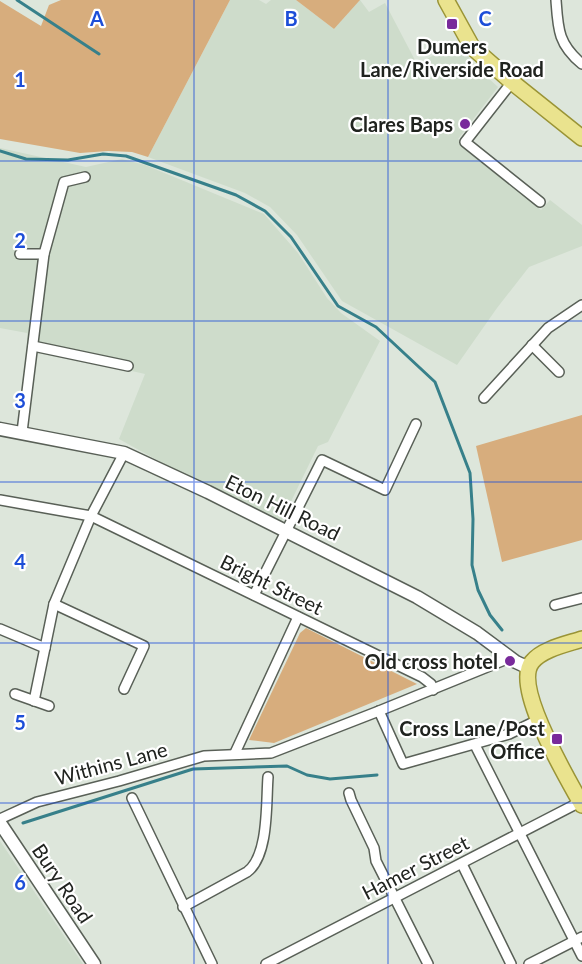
<svg xmlns="http://www.w3.org/2000/svg" width="582" height="964" font-family="Lato,sans-serif">
<style>
.built{fill:#cedccb}
.green{fill:#d7ad7d}
.lines{fill:none;stroke-linecap:round;stroke-linejoin:round}
.stream{stroke:#37808a;stroke-width:3}
.minor-casing{stroke:#596057;stroke-width:12}
.tertiary-casing{stroke:#596057;stroke-width:15}
.primary-casing{stroke:#9a9436;stroke-width:18}
.minor{stroke:#fff;stroke-width:9}
.tertiary{stroke:#fff;stroke-width:12}
.primary{stroke:#eae38e;stroke-width:15}
.grid{fill:none;stroke:#1d4ed8;stroke-width:1.5;stroke-opacity:0.55}
.poi-dot{fill:#792a9b;stroke:#fff;stroke-width:2}
.labels{text-anchor:middle;dominant-baseline:central;stroke-width:4.5;stroke-linejoin:round;paint-order:stroke}
.poi-label{font-size:20px;font-weight:bold;fill:#20231f;stroke:#fff;text-anchor:end}
.street-label{font-size:20px;fill:#20231f;stroke:#fff}
.grid-label{font-size:20px;text-anchor:middle;font-weight:bold;fill:#1d4ed8;stroke:#fff;stroke-width:4.5;stroke-linejoin:round;paint-order:stroke}
</style>
<rect width="100%" height="100%" fill="#dde6db"/>
<g class="built">
<polygon points="230,0 259,0 266,4 271,0 296,0 334,29 360,0 369,12 385,3 417,64 459,42 474,65 498,87 458,139 541,210 550,200 582,225 582,246 529,267 497,308 457,365 342,301 297,235 270,207 245,193 148,157"/>
<polygon points="0,148 86,167 122,159 145,165 264,214 298,253 327,298 341,313 380,341 328,442 318,446 281,522 168,466 119,439 145,374 27,347 27,333 0,328"/>
<polygon points="0,841 83,964 0,964"/>
</g>
<g class="green">
<polygon points="61,0 230,0 148,157 132,152 108,151 80,153 0,139 0,1 41,26 49,5"/>
<polygon points="296,0 360,0 334,29"/>
<polygon points="582,415 582,540 502,562 476,446"/>
<polygon points="306,628 417,684 274,743 249,740 300,633"/>
</g>
<g class="lines">
<g class="stream">
<polyline points="17,0 99,54"/>
<polyline points="0,151 26,159 68,160 103,154 126,156 236,195 265,211 291,237 338,306 376,327 435,382 470,473 473,519 472,565 478,590 490,615 502,630"/>
<polyline points="23,823 193,769 287,766 307,775 330,779 377,775"/>
</g>
<defs>
<g id="minor">
<path d="M556 0C558 29 558 44 582 64"/>
<polyline points="512,82 465,142 540,202"/>
<polyline points="20,254 44,254"/>
<polyline points="532,345 559,372"/>
<polyline points="33,346 128,366"/>
<polyline points="484,398 548,328 582,305"/>
<polyline points="22,432 44,254 64,182 85,177"/>
<polyline points="0,500 91,516 422,677 431,684 433,690"/>
<polyline points="254,595 322,460 385,490 416,424"/>
<polyline points="54,604 144,646 124,689"/>
<polyline points="555,605 582,598"/>
<polyline points="0,629 45,648"/>
<polyline points="15,694 49,706"/>
<polyline points="34,701 54,604 91,516 124,453"/>
<polyline points="379,711 403,764 509,734 538,720"/>
<polyline points="475,745 582,956"/>
<polyline points="235,753 298,617"/>
<polyline points="349,793 351,800 374,848 376,861 428,964"/>
<polyline points="132,798 212,964"/>
<polyline points="0,819 37,802 119,781 204,756 271,753 379,711 502,661 506,655"/>
<polyline points="462,864 511,964"/>
<path d="M183 907 247 872C269 856 266 803 268 777"/>
<polyline points="266,964 580,802"/>
<polyline points="529,964 582,937"/>
</g>
<g id="tertiary">
<polyline points="0,429 124,453 208,492 417,597 477,633 516,662 529,668"/>
<polyline points="0,823 94,964"/>
</g>
<g id="primary">
<polyline points="446,0 472,47 512,82 582,138"/>
<path d="M582 639C567 644 542 649 532 662 512 687 568 779 582 805"/>
</g>
</defs>
<use href="#minor" class="minor-casing"/>
<use href="#tertiary" class="tertiary-casing"/>
<use href="#primary" class="primary-casing"/>
<use href="#minor" class="minor"/>
<use href="#tertiary" class="tertiary"/>
<use href="#primary" class="primary"/>
</g>
<path class="grid" d="M194 0V964M388 0V964M0 161H582M0 321H582M0 482H582M0 643H582M0 803H582"/>
<g class="poi-dot">
<rect x="446" y="18" width="12" height="12" rx="3"/>
<circle cx="465" cy="124" r="6"/>
<circle cx="510" cy="661" r="6"/>
<rect x="551" y="733" width="12" height="12" rx="3"/>
</g>
<g class="labels">
<g class="poi-label">
<text x="452" y="46" text-anchor="middle">Dumers<tspan x="452" dy="23">Lane/Riverside Road</tspan></text>
<text x="453" y="124">Clares Baps</text>
<text x="498" y="661">Old cross hotel</text>
<text x="545" y="728">Cross Lane/Post<tspan x="545" dy="23">Office</tspan></text>
</g>
<g class="street-label">
<text transform="translate(283 507) rotate(26)">Eton Hill Road</text>
<text transform="translate(272 584) rotate(26)">Bright Street</text>
<text transform="translate(111 763) rotate(-15)">Withins Lane</text>
<text transform="translate(415 867) rotate(-27)">Hamer Street</text>
<text transform="translate(63 883) rotate(56)">Bury Road</text>
</g>
</g>
<g class="grid-label">
<text x="97" y="26">A</text>
<text x="291" y="26">B</text>
<text x="485" y="26">C</text>
<text x="20" y="87">1</text>
<text x="20" y="248">2</text>
<text x="20" y="408">3</text>
<text x="20" y="569">4</text>
<text x="20" y="730">5</text>
<text x="20" y="890">6</text>
</g>
</svg>
